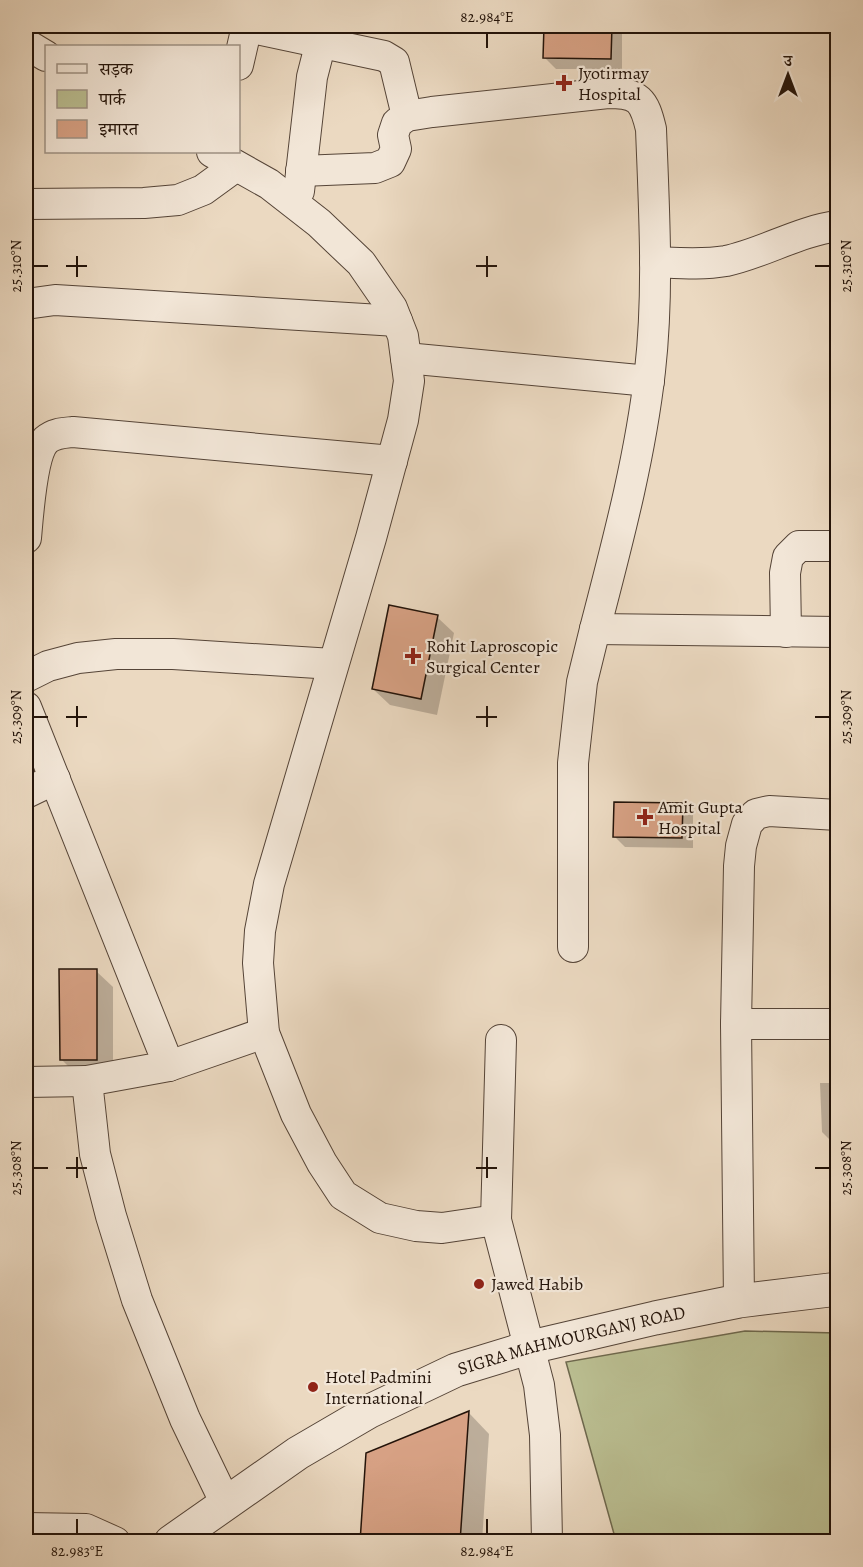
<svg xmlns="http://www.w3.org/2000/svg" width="863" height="1567" font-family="Alegreya,'Noto Serif Devanagari',serif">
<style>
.green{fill:#babe91;stroke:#6e684d;stroke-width:1.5}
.shadow{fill:#0003}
.building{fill:#d7a184;stroke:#231309;stroke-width:1.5}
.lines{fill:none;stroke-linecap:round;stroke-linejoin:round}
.minor-casing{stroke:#554437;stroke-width:32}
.tertiary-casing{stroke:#554437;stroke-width:35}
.minor{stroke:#f2e6d7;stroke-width:30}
.tertiary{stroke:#f2e6d7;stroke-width:33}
.ticks{fill:none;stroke:#231309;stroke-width:2}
.poi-dot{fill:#8f2418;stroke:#f2e6d7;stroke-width:2}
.labels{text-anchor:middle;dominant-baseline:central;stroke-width:4.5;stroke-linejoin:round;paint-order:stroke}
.poi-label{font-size:18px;fill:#231309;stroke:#f2e6d7;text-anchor:start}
.street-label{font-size:18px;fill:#231309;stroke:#f2e6d7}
.neatline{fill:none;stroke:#231309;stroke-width:2}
.ticks-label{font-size:15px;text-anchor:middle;fill:#231309}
</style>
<rect width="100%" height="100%" fill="#ebd9c1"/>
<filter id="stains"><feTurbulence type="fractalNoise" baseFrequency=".00333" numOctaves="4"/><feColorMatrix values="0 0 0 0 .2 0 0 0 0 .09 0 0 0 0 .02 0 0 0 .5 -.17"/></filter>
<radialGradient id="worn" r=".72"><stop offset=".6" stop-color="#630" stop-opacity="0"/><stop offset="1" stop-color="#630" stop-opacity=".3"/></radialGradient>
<polygon class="green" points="745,1331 837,1333 837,1541 616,1541 566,1362"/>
<g class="shadow">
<polygon points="545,26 622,26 622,69 556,69 545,58"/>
<polygon points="437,617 454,633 437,715 390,705 373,689"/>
<polygon points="682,804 693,815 693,848 625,847 614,836"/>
<polygon points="96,971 113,987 113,1076 78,1076 61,1059"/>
<polygon points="820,1083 838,1083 838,1148 822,1132"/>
<polygon points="469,1413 489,1434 482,1542 361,1542"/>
</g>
<g class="building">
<polygon points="544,26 612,26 611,59 543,58"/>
<polygon points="389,605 438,615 421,699 372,689"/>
<polygon points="614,802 683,803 682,838 613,837"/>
<polygon points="59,969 97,969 97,1060 60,1060"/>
<polygon points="469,1411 460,1542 360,1542 366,1453"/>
</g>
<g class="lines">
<defs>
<g id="minor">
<polyline points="247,27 384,56 394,62 407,116"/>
<polyline points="26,44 46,56"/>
<polyline points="238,65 247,26"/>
<polyline points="212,152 269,184 319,223 361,263 392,308 403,336 409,381 403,420 371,538 269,884 260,931 258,963 264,1033 296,1114 322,1163 343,1195 380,1218 416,1226 442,1228 496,1220"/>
<path d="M301 171 375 168 390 162 396 149 393 135 397 123 407 116 432 112 608 93C639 93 644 100 651 129 654 209 659 291 650 371 640 459 617 544 595 629L838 632"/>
<polyline points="299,191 312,77 325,26"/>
<polyline points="26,204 144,203 178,200 203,190 236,166"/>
<path d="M655 262C679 263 703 265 726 261 764 253 798 231 838 226"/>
<polyline points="26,304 55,300 397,321"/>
<polyline points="406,358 649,381"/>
<path d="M26 538C28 516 32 454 46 440 54 433 63 433 73 432L392 461"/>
<polyline points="786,632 785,573 788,557 799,546 838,546"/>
<polyline points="26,677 48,666 78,658 116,654 173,654 333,664"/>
<polyline points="26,707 169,1066 87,1081 95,1154 111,1216 137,1300 185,1419 226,1504"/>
<polyline points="26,793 55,779"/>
<polyline points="573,947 573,763 582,682 595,629"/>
<polyline points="736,1024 838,1024"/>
<polyline points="501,1040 496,1220 539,1385 545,1435 547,1542"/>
<polyline points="169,1066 264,1033"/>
<polyline points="26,1082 87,1081"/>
<polyline points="739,1301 736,1024 739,866 741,846 747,824 756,814 769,811 838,815"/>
<polyline points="26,1528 86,1529 115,1542"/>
</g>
<g id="tertiary">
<path id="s1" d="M171 1542 298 1453 370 1411 456 1370 531 1347 655 1318 739 1301 838 1289"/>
</g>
</defs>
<use href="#minor" class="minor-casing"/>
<use href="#tertiary" class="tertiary-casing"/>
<use href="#minor" class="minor"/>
<use href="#tertiary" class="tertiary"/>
</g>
<path class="ticks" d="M487 33V48M77 256V277M487 256V277M33 266H48M66 266H87M476 266H497M815 266H830M77 706V727M487 706V727M33 717H48M66 717H87M476 717H497M815 717H830M77 1157V1178M487 1157V1178M33 1168H48M66 1168H87M476 1168H497M815 1168H830M77 1519V1534M487 1519V1534"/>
<g class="poi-dot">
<path d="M561 74h6v6h6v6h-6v6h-6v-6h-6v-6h6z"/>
<path d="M410 647h6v6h6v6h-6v6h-6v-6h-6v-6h6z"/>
<path d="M642 808h6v6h6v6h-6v6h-6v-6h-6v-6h6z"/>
<circle cx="479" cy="1284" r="6"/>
<circle cx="313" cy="1387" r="6"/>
</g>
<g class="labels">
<g class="poi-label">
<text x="578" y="73">Jyotirmay<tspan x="578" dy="21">Hospital</tspan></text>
<text x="426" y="646">Rohit Laproscopic<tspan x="426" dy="21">Surgical Center</tspan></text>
<text x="658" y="807">Amit Gupta<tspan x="658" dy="21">Hospital</tspan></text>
<text x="491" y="1284">Jawed Habib</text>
<text x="325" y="1377">Hotel Padmini<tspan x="325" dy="21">International</tspan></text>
</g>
<g class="street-label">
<text stroke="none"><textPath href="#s1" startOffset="453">SIGRA MAHMOURGANJ ROAD</textPath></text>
</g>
</g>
<rect width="863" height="1567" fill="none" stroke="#ebd9c1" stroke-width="66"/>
<rect x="45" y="45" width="195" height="108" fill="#f2e6d7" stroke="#9f9285" stroke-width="1.5"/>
<rect x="57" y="64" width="30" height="9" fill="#f2e6d7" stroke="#9f9285" stroke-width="1.5"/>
<text x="99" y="75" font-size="18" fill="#231309">सड़क</text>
<rect x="57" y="90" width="30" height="18" fill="#babe91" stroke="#9f9285" stroke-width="1.5"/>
<text x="99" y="105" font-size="18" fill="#231309">पार्क</text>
<rect x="57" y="120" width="30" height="18" fill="#d7a184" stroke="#9f9285" stroke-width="1.5"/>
<text x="99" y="135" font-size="18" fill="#231309">इमारत</text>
<g transform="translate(788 75)" stroke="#f2e6d7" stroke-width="4.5" paint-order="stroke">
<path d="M0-4.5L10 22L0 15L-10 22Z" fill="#231309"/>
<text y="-9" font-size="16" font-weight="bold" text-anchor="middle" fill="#231309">उ</text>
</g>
<rect x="33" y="33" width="797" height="1501" class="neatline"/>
<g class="ticks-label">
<text x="487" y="22">82.984°E</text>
<text transform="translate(16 266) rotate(-90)" y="5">25.310°N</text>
<text transform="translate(846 266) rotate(-90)" y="5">25.310°N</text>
<text transform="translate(16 717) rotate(-90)" y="5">25.309°N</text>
<text transform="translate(846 717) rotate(-90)" y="5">25.309°N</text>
<text transform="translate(16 1168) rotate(-90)" y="5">25.308°N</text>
<text transform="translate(846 1168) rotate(-90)" y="5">25.308°N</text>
<text x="77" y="1556">82.983°E</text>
<text x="487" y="1556">82.984°E</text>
</g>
<rect width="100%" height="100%" filter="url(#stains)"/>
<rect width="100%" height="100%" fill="url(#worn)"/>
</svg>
